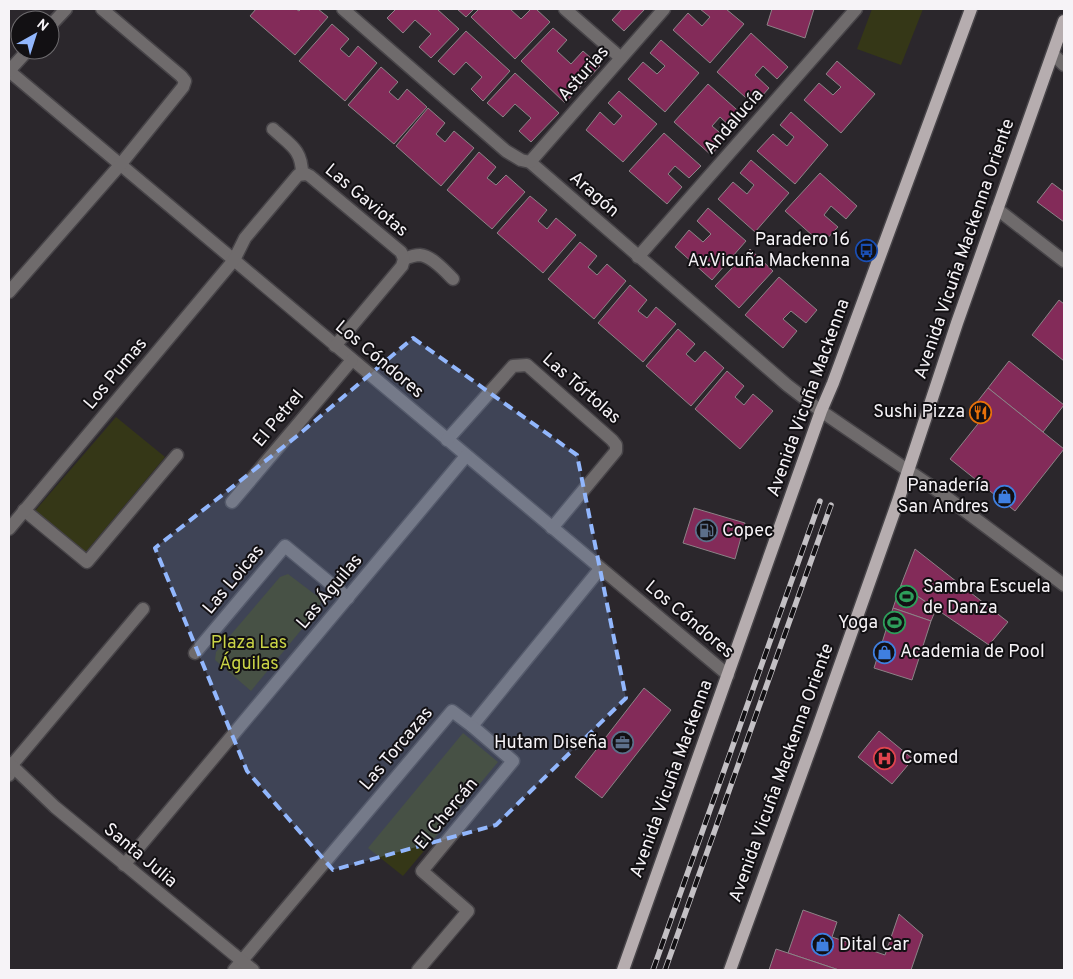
<svg xmlns="http://www.w3.org/2000/svg" width="1073" height="979" font-family="Overpass,sans-serif">
<style>
.green{fill:#353717}
.building{fill:#832b59;stroke:#8c8387}
.lines{fill:none;stroke-linecap:round;stroke-linejoin:round}
.minor-casing{stroke:#474448;stroke-width:15}
.tertiary-casing{stroke:#474448;stroke-width:15}
.primary-casing{stroke:#474448;stroke-width:15}
.minor{stroke:#6f6b6c;stroke-width:12}
.tertiary{stroke:#6f6b6c;stroke-width:12}
.primary{stroke:#b6adaf;stroke-width:12}
.rail-casing{stroke:#c3c0c4;stroke-width:5.5}
.rail{stroke:#121013;stroke-width:4;stroke-dasharray:11;stroke-linecap:butt}
.marked{fill:#92b7fd;fill-opacity:0.2;stroke:#92b7fd;stroke-width:4;stroke-dasharray:10 6;stroke-linejoin:round}
.labels{text-anchor:middle;dominant-baseline:central;stroke-width:4;stroke-linejoin:round;paint-order:stroke}
.street-label{font-size:18px;fill:#f6f3f7;stroke:#121013}
.poi-label{font-size:18px;fill:#f6f3f7;stroke:#121013;text-anchor:end}
.park-label{font-size:18px;fill:#cad346;stroke:#121013}
</style>
<rect width="100%" height="100%" fill="#2b272c"/>
<g class="green">
<polygon points="872,9 923,9 901,65 857,49"/>
<polygon points="116,417 165,457 84,554 34,512"/>
<polygon points="288,574 321,599 320,607 251,691 215,660 216,652 280,577"/>
<polygon points="463,733 498,762 403,876 368,848"/>
</g>
<g class="building">
<polygon points="256,9 296,9 299,11 301,9 318,9 328,17 295,55 250,16"/>
<polygon points="396,9 437,9 459,29 431,58 419,47 431,34 415,20 403,33 387,18"/>
<polygon points="457,9 474,9 466,17"/>
<polygon points="479,9 510,9 521,19 531,9 536,9 550,22 515,59 471,17"/>
<polygon points="622,9 645,9 624,31 612,20"/>
<polygon points="700,9 726,9 744,24 710,63 673,30 688,13 702,26 710,17"/>
<polygon points="772,9 814,9 805,38 767,25"/>
<polygon points="332,24 349,39 340,49 349,57 358,46 377,63 345,101 299,61"/>
<polygon points="553,28 567,40 557,51 571,64 583,51 600,66 565,103 521,61"/>
<polygon points="466,31 510,71 483,101 471,89 482,77 466,62 454,75 438,61"/>
<polygon points="751,33 788,67 777,79 763,66 755,75 769,88 754,105 717,72"/>
<polygon points="661,40 699,73 665,112 628,79 643,62 657,74 665,66 650,53"/>
<polygon points="837,61 875,94 841,133 804,100 819,83 833,95 841,87 826,74"/>
<polygon points="381,67 398,82 389,92 398,100 407,89 427,107 394,144 348,105"/>
<polygon points="515,73 559,113 531,142 519,131 531,118 515,104 503,117 487,103"/>
<polygon points="708,84 745,117 734,130 720,117 712,126 726,138 711,155 674,122"/>
<polygon points="619,91 657,124 623,162 586,130 600,112 614,125 622,116 608,103"/>
<polygon points="428,108 445,123 436,134 445,142 454,131 474,148 441,186 396,146"/>
<polygon points="791,112 828,145 795,184 757,151 773,134 787,146 794,137 780,125"/>
<polygon points="664,133 701,166 689,178 675,166 668,174 682,187 667,204 629,171"/>
<polygon points="479,152 496,167 487,178 496,185 506,175 525,192 492,229 447,190"/>
<polygon points="751,160 789,193 755,232 718,199 733,182 747,194 754,185 740,173"/>
<polygon points="820,173 857,206 846,219 831,206 824,215 838,227 822,244 785,211"/>
<polygon points="1052,183 1064,192 1064,222 1037,202"/>
<polygon points="530,196 547,210 538,221 547,229 556,218 576,235 543,273 497,233"/>
<polygon points="708,208 746,241 712,280 675,247 689,230 703,242 711,234 697,221"/>
<polygon points="580,242 597,256 588,267 597,275 607,264 626,281 594,319 548,279"/>
<polygon points="750,249 773,271 739,308 715,286"/>
<polygon points="779,277 817,310 806,323 791,311 783,319 797,331 783,348 745,315"/>
<polygon points="630,285 647,300 638,311 647,318 656,307 676,324 643,362 598,323"/>
<polygon points="1059,300 1064,304 1064,361 1032,335"/>
<polygon points="678,329 695,344 686,354 695,362 705,351 724,368 691,406 646,366"/>
<polygon points="1009,361 1064,405 1043,432 988,388"/>
<polygon points="727,371 744,386 735,397 744,405 753,394 773,411 740,449 695,409"/>
<polygon points="988,388 1064,449 1015,511 950,459 981,420 970,411"/>
<polygon points="694,508 745,523 735,559 683,543"/>
<polygon points="915,549 1008,622 989,645 901,585"/>
<polygon points="901,585 936,609 931,621 893,608"/>
<polygon points="893,608 931,621 912,680 874,668"/>
<polygon points="644,688 671,710 602,798 575,777"/>
<polygon points="879,731 913,759 892,784 858,757"/>
<polygon points="803,910 837,922 832,937 885,955 899,914 923,935 911,970 839,970 788,953"/>
<polygon points="776,949 839,970 769,970"/>
</g>
<g class="lines">
<defs>
<g id="minor">
<polyline points="343,9 506,151 521,160 530,162 787,385 821,411"/>
<polyline points="565,9 621,58"/>
<polyline points="50,26 66,9"/>
<polyline points="1053,54 1064,65"/>
<polyline points="9,71 728,675"/>
<polyline points="9,71 28,50"/>
<path d="M273 129C290 145 302 149 302 174"/>
<polyline points="530,162 664,9"/>
<polyline points="997,209 1064,261"/>
<polyline points="638,257 856,9"/>
<path d="M404 259C409 257 415 255 420 255 432 256 445 271 453 279"/>
<polyline points="9,292 120,165 183,87 185,81 181,76 102,9"/>
<polyline points="447,440 513,366 527,365 612,440 616,445 616,451 552,528"/>
<polyline points="232,502 352,360"/>
<polyline points="24,510 87,562 177,455"/>
<polyline points="9,529 234,260 245,238 298,175 306,174 310,176 401,252 404,259 402,266 335,346"/>
<polyline points="195,653 285,546 348,598"/>
<polyline points="9,775 11,766 143,609"/>
<polyline points="124,865 466,456"/>
<polyline points="234,970 452,711 472,726 600,569"/>
<polyline points="418,970 468,911 422,871 513,761 472,726"/>
</g>
<g id="tertiary">
<polyline points="821,411 941,493 1064,585"/>
<polyline points="9,763 55,807 253,970"/>
</g>
<g id="primary">
<polyline points="623,970 821,411 833,383 971,9"/>
<polyline points="730,970 816,733 898,501 957,323 1064,21"/>
</g>
</defs>
<use href="#minor" class="minor-casing"/>
<use href="#tertiary" class="tertiary-casing"/>
<use href="#primary" class="primary-casing"/>
<use href="#minor" class="minor"/>
<use href="#tertiary" class="tertiary"/>
<use href="#primary" class="primary"/>
<defs>
<g id="rail">
<polyline points="653,970 820,501"/>
<polyline points="665,970 831,505"/>
</g>
</defs>
<use href="#rail" class="rail-casing"/>
<use href="#rail" class="rail"/>
</g>
<path class="marked" d="M413 338 577 455 626 698 496 825 333 870 247 771 155 548 297 436Z"/>
<defs>
<symbol id="bus-ring" viewBox="-11 -11 22 22"><circle r="9.5" fill="#121013" stroke="#1a4fb4" stroke-width="1.5"/><path d="M-5-6H5V4H4V6H2V4H-2V6H-4V4H-5ZM-3.5-4V0h7V-4ZM-3.5 1.2v1.5H-2V1.2ZM2 1.2v1.5H3.5V1.2Z" fill="#1a4fb4"/></symbol>
<symbol id="restaurant-ring" viewBox="-11 -11 22 22"><circle r="9.5" fill="#121013" stroke="#e8710a" stroke-width="1.5"/><path d="M-5-6h1v4h1v-4h1v4h1v-4h1v5L-1.5 .5V6h-2V.5L-5-1ZM5-6V6H3V1.5H1.5Q1.5-4 5-6Z" fill="#e8710a"/></symbol>
<symbol id="shop-ring" viewBox="-11 -11 22 22"><circle r="9.5" fill="#121013" stroke="#3f7fe0" stroke-width="1.5"/><path d="M-5-2.5h2.3a2.7 3.5 0 0 1 5.4 0H5L5.5 6h-11ZM-1.5-2.5h3a1.5 2.3 0 0 0-3 0Z" fill="#3f7fe0"/></symbol>
<symbol id="fuel-ring" viewBox="-11 -11 22 22"><circle r="9.5" fill="#121013" stroke="#5c6f8a" stroke-width="1.5"/><path d="M-5.5-6h7V0h2V4h1.3V-2.5L3-4.5l.8-.8L6-3V5H2.5V1h-1V6h-7ZM-4.2-4.7v3.2H.2V-4.7Z" fill="#5c6f8a"/></symbol>
<symbol id="stadium-ring" viewBox="-11 -11 22 22"><circle r="9.5" fill="#121013" stroke="#2e9e5b" stroke-width="1.5"/><path d="M0-5a6.5 5 0 1 0 0 10a6.5 5 0 1 0 0-10ZM-3.5-1.8h7v3.6h-7Z" fill="#2e9e5b"/></symbol>
<symbol id="office-ring" viewBox="-11 -11 22 22"><circle r="9.5" fill="#121013" stroke="#5c6f8a" stroke-width="1.5"/><path d="M-6-3h4V-5.5h4V-3h4V5H-6ZM-1-4.5V-3h2v-1.5ZM-6 0V1H6V0Z" fill="#5c6f8a"/></symbol>
<symbol id="hospital-ring" viewBox="-11 -11 22 22"><circle r="9.5" fill="#121013" stroke="#e0444e" stroke-width="1.5"/><path d="M-5-5h3v3.5h4V-5h3V5h-3V1.5h-4V5h-3Z" fill="#e0444e"/></symbol>
</defs>
<g fill-rule="evenodd">
<use href="#bus-ring" x="854" y="238" width="25" height="25"/>
<use href="#restaurant-ring" x="968" y="400" width="25" height="25"/>
<use href="#shop-ring" x="992" y="484" width="25" height="25"/>
<use href="#fuel-ring" x="694" y="518" width="25" height="25"/>
<use href="#stadium-ring" x="894" y="584" width="25" height="25"/>
<use href="#stadium-ring" x="882" y="610" width="25" height="25"/>
<use href="#shop-ring" x="872" y="640" width="25" height="25"/>
<use href="#office-ring" x="610" y="730" width="25" height="25"/>
<use href="#hospital-ring" x="872" y="746" width="25" height="25"/>
<use href="#shop-ring" x="810" y="932" width="25" height="25"/>
</g>
<g class="labels">
<g class="street-label">
<text transform="translate(584 74) rotate(-49)">Asturias</text>
<text transform="translate(734 122) rotate(-49)">Andalucía</text>
<text transform="translate(594 195) rotate(41)">Aragón</text>
<text transform="translate(366 201) rotate(40)">Las Gaviotas</text>
<text transform="translate(965 249) rotate(-71)">Avenida Vicuña Mackenna Oriente</text>
<text transform="translate(379 360) rotate(40)">Los Cóndores</text>
<text transform="translate(116 374) rotate(-50)">Los Pumas</text>
<text transform="translate(581 389) rotate(41)">Las Tórtolas</text>
<text transform="translate(809 398) rotate(-70)">Avenida Vicuña Mackenna</text>
<text transform="translate(279 419) rotate(-50)">El Petrel</text>
<text transform="translate(234 580) rotate(-50)">Las Loicas</text>
<text transform="translate(330 592) rotate(-50)">Las Águilas</text>
<text transform="translate(689 620) rotate(40)">Los Cóndores</text>
<text transform="translate(397 749) rotate(-50)">Las Torcazas</text>
<text transform="translate(782 773) rotate(-70)">Avenida Vicuña Mackenna Oriente</text>
<text transform="translate(672 779) rotate(-70)">Avenida Vicuña Mackenna</text>
<text transform="translate(447 814) rotate(-50)">El Chercán</text>
<text transform="translate(140 856) rotate(40)">Santa Julia</text>
</g>
<g class="poi-label">
<text x="850" y="240">Paradero 16<tspan x="850" dy="21">Av.Vicuña Mackenna</tspan></text>
<text x="965" y="412">Sushi Pizza</text>
<text x="989" y="486">Panadería<tspan x="989" dy="21">San Andres</tspan></text>
<text x="722" y="531" text-anchor="start">Copec</text>
<text x="923" y="587" text-anchor="start">Sambra Escuela<tspan x="923" dy="21">de Danza</tspan></text>
<text x="878" y="623">Yoga</text>
<text x="900" y="652" text-anchor="start">Academia de Pool</text>
<text x="607" y="743">Hutam Diseña</text>
<text x="901" y="758" text-anchor="start">Comed</text>
<text x="839" y="945" text-anchor="start">Dital Car</text>
</g>
<g class="park-label">
<text x="249" y="643">Plaza Las<tspan x="249" dy="21">Águilas</tspan></text>
</g>
</g>
<rect width="1073" height="979" fill="none" stroke="#f6f3f7" stroke-width="20"/>
<g transform="translate(35 35) rotate(39)"><circle r="24" fill="#121013" stroke="#6d6b6e"/>
<path d="M0-4L9 19L0 12L-9 19Z" fill="#92b7fd"/>
<text y="-8" font-size="14" font-weight="bold" text-anchor="middle" fill="#f6f3f7">N</text>
</g>
</svg>
